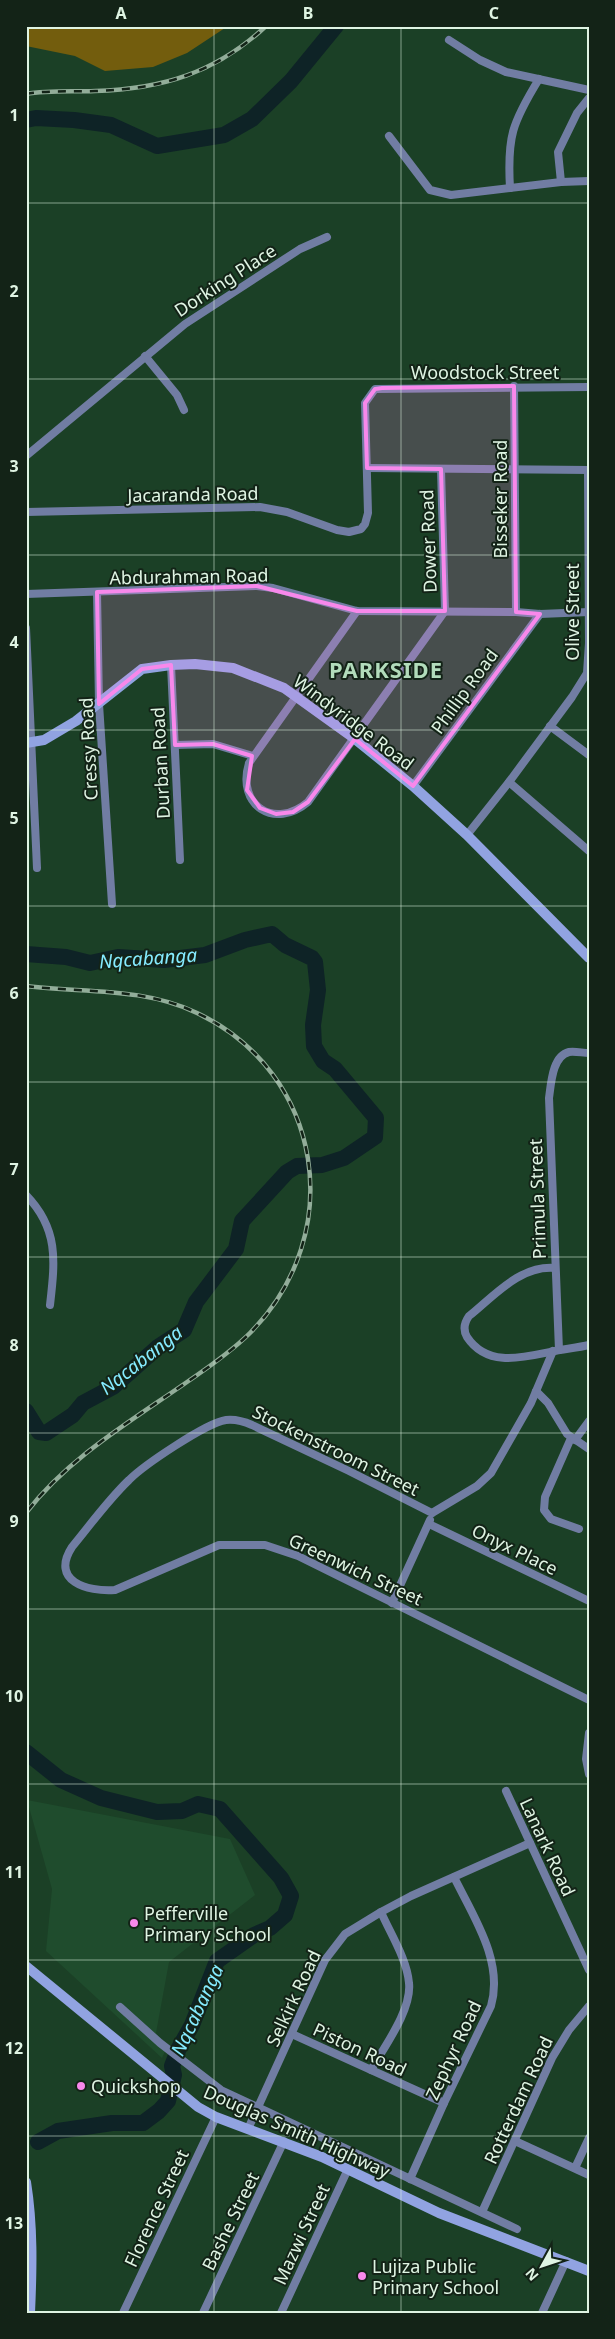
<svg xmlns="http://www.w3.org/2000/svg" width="615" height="2339" font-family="'Noto Sans',sans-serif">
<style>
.built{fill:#1f4c2d}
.green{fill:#735d0d}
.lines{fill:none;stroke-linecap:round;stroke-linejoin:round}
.river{stroke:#0e2326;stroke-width:16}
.street{stroke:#717da3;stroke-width:8}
.secondary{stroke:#91a3e1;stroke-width:10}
.rail-casing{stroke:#92ad99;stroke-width:4.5}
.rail{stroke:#132317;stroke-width:2.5;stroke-dasharray:8;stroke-linecap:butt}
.marked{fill:#f888eb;fill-opacity:0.2;stroke:#f888eb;stroke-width:4;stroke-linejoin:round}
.grid{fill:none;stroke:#dff4e3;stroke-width:1;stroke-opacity:0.55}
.poi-dot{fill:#f888eb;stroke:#132317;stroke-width:2}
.labels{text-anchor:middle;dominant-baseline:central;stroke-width:4;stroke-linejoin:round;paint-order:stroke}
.street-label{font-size:18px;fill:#dff4e3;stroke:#132317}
.poi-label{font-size:18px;fill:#dff4e3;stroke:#132317;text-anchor:start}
.water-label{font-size:19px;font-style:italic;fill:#85ebff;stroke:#132317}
.district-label{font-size:22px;font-weight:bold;letter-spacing:1px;fill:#b2dcbb;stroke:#132317}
.neatline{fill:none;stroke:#dff4e3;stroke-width:2}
.grid-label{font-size:16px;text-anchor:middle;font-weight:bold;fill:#dff4e3}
</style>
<rect width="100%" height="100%" fill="#1b4026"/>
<polygon class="built" points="27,1800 230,1839 255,1895 169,1962 156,2033 167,2047 162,2058 46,1951 52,1889"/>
<polygon class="green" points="26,26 228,26 187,53 153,67 105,71 75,56 26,46"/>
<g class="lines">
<g class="river">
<polyline points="26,120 36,118 74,120 111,125 157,146 224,135 252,119 291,81 336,26"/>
<polyline points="26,954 66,957 90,963 118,957 164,960 205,955 245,940 272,934 285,945 312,958 315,962 318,990 313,1025 314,1046 323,1061 335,1069 376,1118 375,1137 344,1158 322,1165 297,1166 287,1172 242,1221 236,1249 196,1302 184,1330 158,1347 113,1387 83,1403 73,1415 46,1433 39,1432 26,1411"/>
<polyline points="26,1752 61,1780 101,1798 157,1812 182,1811 198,1804 220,1809 281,1878 291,1896 285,1915 270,1928 254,1935 217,1961 192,2025 179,2048 172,2066 174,2075 168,2101 159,2111 143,2123 112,2123 58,2131 38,2142"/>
</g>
<g class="street">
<polyline points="449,40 480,60 506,72 589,90"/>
<polyline points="389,136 430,190 451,195 561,182 589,181"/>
<polyline points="561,182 558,152 577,113 589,98"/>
<path d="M510 188C507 137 512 123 539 79"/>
<polyline points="145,356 177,395 184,410"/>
<polyline points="514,386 516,612"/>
<polyline points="26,456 185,324 300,249 327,237"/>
<polyline points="367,468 589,470"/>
<polyline points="26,512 260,507 287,512 337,530 349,532 361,529 365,524 368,513 365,403 375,389 589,387"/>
<polyline points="97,592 99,704 112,904"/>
<polyline points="26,594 257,586 273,588 357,611 516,612 540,614 589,612"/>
<path d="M357 611 249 763C236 806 275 830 308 802L445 611 441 469"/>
<polyline points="26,628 37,868"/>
<polyline points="171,665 180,860"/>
<polyline points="550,726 589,755"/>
<polyline points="175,745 213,744 253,756"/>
<polyline points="509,782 589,851"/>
<polyline points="413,786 540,614"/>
<polyline points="467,835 509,782 572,697 587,673 589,643 588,470"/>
<path d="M26 1195C59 1229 55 1261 50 1305"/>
<path d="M555 1268C520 1265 494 1296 469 1316 464 1323 463 1330 467 1337 487 1367 521 1358 550 1352 563 1349 576 1348 589 1345"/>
<path d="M559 1350 549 1098C551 1085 552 1056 569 1052 575 1051 583 1053 589 1053"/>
<polyline points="536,1391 548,1403 567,1434 589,1449"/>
<polyline points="571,1438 545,1497 544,1510 551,1519 579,1529"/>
<polyline points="575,1440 589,1421"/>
<path d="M432 1513 349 1471 252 1425C243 1421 236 1419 226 1420 206 1423 144 1465 129 1480 108 1500 91 1524 72 1547 50 1581 87 1592 115 1590L219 1545H265L298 1556 589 1700"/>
<polyline points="432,1513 477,1486 491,1473 531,1403 553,1351"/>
<polyline points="429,1524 589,1601"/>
<polyline points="392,1603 430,1520"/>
<polyline points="589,1733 586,1759 589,1774"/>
<polyline points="506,1791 589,1970"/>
<polyline points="120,2007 160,2043 221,2090 517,2229"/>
<polyline points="292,2034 444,2103"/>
<path d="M371 2070C384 2047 412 2010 409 1983 407 1959 390 1933 381 1912"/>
<polyline points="248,2129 325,1960 345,1934 381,1912 411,1896 530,1843"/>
<polyline points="515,2141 589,2175"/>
<polyline points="575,2168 589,2138"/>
<path d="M410 2179 444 2103 491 2006C504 1961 473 1916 454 1877"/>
<polyline points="482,2212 552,2058 569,2030 589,2006"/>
<polyline points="123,2313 216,2117"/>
<polyline points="203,2313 284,2141"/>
<polyline points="281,2313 348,2169"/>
<polyline points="542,2313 566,2261"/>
</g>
<g class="secondary">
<polyline points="26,743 44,740 76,721 142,669 171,665 195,664 233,668 284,688 355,739 413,786 467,835 589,958"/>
<polyline points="26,1966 198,2107 216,2117 322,2157 439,2213 589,2271"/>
<path d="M26 2182C33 2226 32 2268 30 2313"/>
</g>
<defs>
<g id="rail">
<path d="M26 94C49 90 72 92 95 91 162 89 216 73 266 26"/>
<path d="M26 986C83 993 144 987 197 1013 324 1073 348 1234 250 1333 232 1351 209 1367 187 1382 131 1421 68 1458 26 1513"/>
<polyline points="26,1897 26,1937"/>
</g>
</defs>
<use href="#rail" class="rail-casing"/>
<use href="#rail" class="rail"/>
</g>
<path class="marked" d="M514 386 516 612 540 614 413 786 355 739 308 802 293 812 276 814 260 808 247 790 252 756 213 744 175 745 171 665 142 669 99 704 97 592 257 586 357 611H445L441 469 367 468 365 403 375 389 382 388Z"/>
<path class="grid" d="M214 26V2313M401 26V2313M26 203H589M26 379H589M26 555H589M26 730H589M26 906H589M26 1082H589M26 1257H589M26 1433H589M26 1609H589M26 1784H589M26 1960H589M26 2136H589"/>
<g class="poi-dot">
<circle cx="134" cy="1923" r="5"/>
<circle cx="81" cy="2086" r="5"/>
<circle cx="362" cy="2276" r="5"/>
</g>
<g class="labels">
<g class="street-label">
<text transform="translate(225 280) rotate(-33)">Dorking Place</text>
<text x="485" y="372">Woodstock Street</text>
<text transform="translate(193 494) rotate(-1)">Jacaranda Road</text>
<text transform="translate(500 499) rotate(-90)">Bisseker Road</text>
<text transform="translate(428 541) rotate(-92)">Dower Road</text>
<text transform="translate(189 576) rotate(-1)">Abdurahman Road</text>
<text transform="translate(572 612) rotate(-90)">Olive Street</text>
<text transform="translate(464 691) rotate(-54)">Phillip Road</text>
<text transform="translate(354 722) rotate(37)">Windyridge Road</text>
<text transform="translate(88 749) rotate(-93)">Cressy Road</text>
<text transform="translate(160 763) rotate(-93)">Durban Road</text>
<text transform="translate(537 1199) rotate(-92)">Primula Street</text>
<text transform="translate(336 1450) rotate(26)">Stockenstroom Street</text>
<text transform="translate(515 1549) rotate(26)">Onyx Place</text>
<text transform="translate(356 1569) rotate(25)">Greenwich Street</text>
<text transform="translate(548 1847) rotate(65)">Lanark Road</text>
<text transform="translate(293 1998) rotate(-65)">Selkirk Road</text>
<text transform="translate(360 2049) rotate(25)">Piston Road</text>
<text transform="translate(453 2050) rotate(-65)">Zephyr Road</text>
<text transform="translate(518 2100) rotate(-65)">Rotterdam Road</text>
<text transform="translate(297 2131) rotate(24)">Douglas Smith Highway</text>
<text transform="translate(156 2208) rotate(-65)">Florence Street</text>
<text transform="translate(230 2221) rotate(-64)">Bashe Street</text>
<text transform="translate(301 2234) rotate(-65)">Mazwi Street</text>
</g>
<g class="poi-label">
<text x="144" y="1913">Pefferville<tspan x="144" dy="21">Primary School</tspan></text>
<text x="91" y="2086">Quickshop</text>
<text x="372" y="2266">Lujiza Public<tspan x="372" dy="21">Primary School</tspan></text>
</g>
<g class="water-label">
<text transform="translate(148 958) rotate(-4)">Nqcabanga</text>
<text transform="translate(141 1360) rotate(-38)">Nqcabanga</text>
<text transform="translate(197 2010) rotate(-65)">Nqcabanga</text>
</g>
<g class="district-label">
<text x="386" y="669">PARKSIDE</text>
</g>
</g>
<rect width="615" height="2339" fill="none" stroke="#132317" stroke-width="55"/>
<g transform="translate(542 2266) rotate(230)" stroke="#132317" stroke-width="4" paint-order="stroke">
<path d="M0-4L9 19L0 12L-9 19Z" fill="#dff4e3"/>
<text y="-8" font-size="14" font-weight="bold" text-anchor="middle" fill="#dff4e3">N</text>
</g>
<rect x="28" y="28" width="560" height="2284" class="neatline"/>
<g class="grid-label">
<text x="121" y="19">A</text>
<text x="308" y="19">B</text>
<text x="494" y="19">C</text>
<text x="14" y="121">1</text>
<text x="14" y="297">2</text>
<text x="14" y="472">3</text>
<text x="14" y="648">4</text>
<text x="14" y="824">5</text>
<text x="14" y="999">6</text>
<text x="14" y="1175">7</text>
<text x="14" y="1351">8</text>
<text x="14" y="1527">9</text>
<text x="14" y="1702">10</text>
<text x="14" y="1878">11</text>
<text x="14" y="2054">12</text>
<text x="14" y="2229">13</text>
</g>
</svg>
